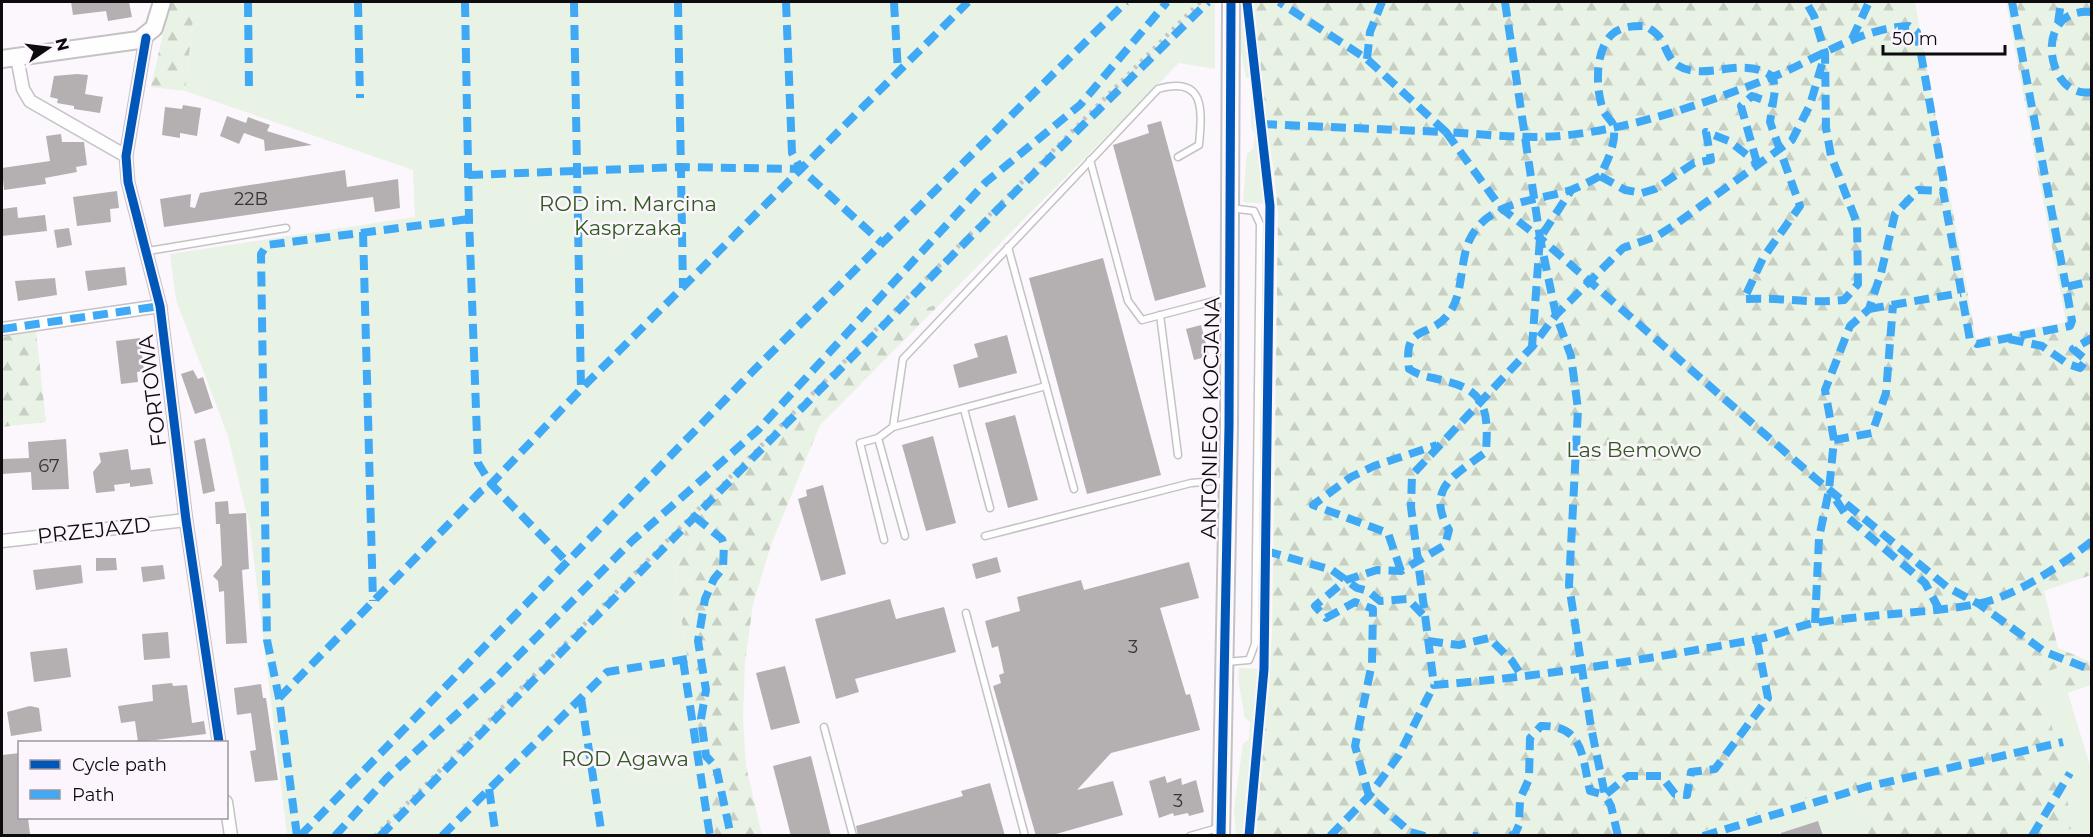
<svg xmlns="http://www.w3.org/2000/svg" width="2093" height="837" font-family="Montserrat,sans-serif">
<style>
.green{fill:#e9f3e5}
.forest{fill:url(#forest-firs)}
.building{fill:#b4b0b2}
.lines{fill:none;stroke-linecap:round;stroke-linejoin:round}
.service-casing{stroke:#c5c2c5;stroke-width:9}
.minor-casing{stroke:#c5c2c5;stroke-width:15}
.tertiary-casing{stroke:#c5c2c5;stroke-width:20}
.service{stroke:#fefeff;stroke-width:6}
.minor{stroke:#fefeff;stroke-width:12}
.tertiary{stroke:#fefeff;stroke-width:16}
.rail{stroke:#c5c3c5;stroke-width:4.5;stroke-dasharray:3 6;stroke-linecap:butt}
.quiet{stroke:#3fa9f5;stroke-width:8;stroke-dasharray:15 8;stroke-linecap:butt}
.cycleway-casing{stroke:#fcf5fe;stroke-width:13}
.cycleway{stroke:#0057b8;stroke-width:9}
.labels{text-anchor:middle;dominant-baseline:central;stroke-width:5;stroke-linejoin:round;paint-order:stroke}
.number-label{font-size:18px;fill:#373436}
.park-label{font-size:21px;fill:#305b1e;stroke:#fcf5fe}
.street-label{font-size:21px;fill:#0d0b0d;stroke:#fcf5fe}
</style>
<defs>
<pattern id="forest-firs" width="22" height="20" patternUnits="userSpaceOnUse" patternTransform="scale(1.5)"><rect width="22" height="20" fill="#e9f3e5"/><path d="M5 1l3.5 6h-7zM16 11l3.5 6h-7z" fill="#c7cfc3"/></pattern>
</defs>
<rect width="100%" height="100%" fill="#fbf7fc"/>
<g class="green">
<polygon points="195,2 1215,2 1215,69 1179,63 941,303 894,319 685,531 675,578 715,835 287,835 250,528 228,436 176,300 170,254 415,217 413,170 185,91"/>
<polygon points="1239,2 1242,2 1266,204 1243,202 1246,160 1247,154 1253,149 1255,134 1251,128 1251,78 1246,78 1239,43"/>
<polygon points="2060,667 2091,769 2091,835 1646,836 1886,732"/>
<path d="M1239 668 1260 669 1242 836 1236 835 1234 808 1243 744 1249 739 1250 722 1244 717C1244 701 1236 684 1239 668Z"/>
</g>
<g class="forest">
<polygon points="170,2 195,2 185,91 151,87"/>
<polygon points="1253,2 1915,2 1976,339 2066,322 2006,2 2091,2 2091,575 2044,591 2058,648 2091,662 2091,685 2067,693 2060,667 2041,674 2073,828 2050,836 1869,835 1851,784 1690,835 1256,835 1272,633 1278,215 1274,172 1260,88"/>
<polygon points="941,303 820,425 771,545 753,604 745,662 743,719 746,766 762,835 715,835 675,578 685,531 894,319"/>
<polygon points="36,331 46,422 2,427 2,337"/>
</g>
<g class="building">
<polygon points="71,2 129,2 132,17 108,21 106,11 73,15"/>
<polygon points="77,74 88,75 85,94 103,97 100,113 74,109 74,106 57,103 58,99 50,97 54,76"/>
<polygon points="183,105 201,108 197,136 180,133 180,138 162,135 165,107 182,109"/>
<polygon points="227,116 246,123 248,117 270,125 267,131 312,145 265,151 264,140 244,133 239,144 220,136"/>
<polygon points="1161,121 1206,287 1155,301 1113,145 1149,133 1147,125"/>
<polygon points="61,134 62,142 84,142 87,165 76,167 77,172 45,178 46,184 4,190 2,168 50,161 46,136"/>
<polygon points="345,170 347,187 398,179 400,208 375,212 373,197 164,227 160,199 191,194 190,207 195,208 200,193"/>
<polygon points="117,191 119,208 110,209 111,222 77,226 73,197"/>
<polygon points="17,207 18,218 45,215 47,231 2,236 2,209"/>
<polygon points="69,228 72,245 57,248 54,230"/>
<polygon points="1103,258 1161,475 1087,494 1029,278"/>
<polygon points="125,267 127,285 88,291 85,271"/>
<polygon points="55,278 57,295 18,301 15,281"/>
<polygon points="1201,325 1209,356 1194,360 1186,329"/>
<polygon points="1007,335 1017,373 959,388 953,365 978,357 974,344"/>
<polygon points="140,338 144,371 137,372 138,382 121,384 116,341"/>
<polygon points="193,370 198,379 203,377 213,408 195,414 181,374"/>
<polygon points="1015,415 1038,500 1008,508 985,423"/>
<polygon points="933,436 956,523 926,531 902,445"/>
<polygon points="205,438 215,491 203,494 194,441"/>
<polygon points="66,439 69,489 32,490 31,472 2,474 2,459 29,458 28,442"/>
<polygon points="128,449 131,470 150,468 153,484 130,487 130,483 114,485 115,491 96,493 93,472 101,462 99,453"/>
<polygon points="823,485 846,574 821,581 798,499 807,496 806,490"/>
<polygon points="228,501 229,514 246,513 249,569 242,570 247,643 226,644 224,591 219,592 218,581 213,576 222,565 220,524 216,524 215,502"/>
<polygon points="997,557 1001,572 976,579 972,564"/>
<polygon points="96,558 116,558 117,570 96,571"/>
<polygon points="1189,562 1199,598 1160,608 1186,695 1190,694 1200,730 1111,753 1077,790 1113,781 1123,815 1049,836 1036,836 993,686 1001,683 999,675 1004,673 998,646 992,648 985,621 1020,611 1017,597 1081,580 1084,590"/>
<polygon points="81,565 83,583 36,590 33,570"/>
<polygon points="163,565 165,579 143,582 141,567"/>
<polygon points="890,599 896,619 944,607 956,652 855,679 859,692 836,699 815,619"/>
<polygon points="168,632 170,658 144,660 142,634"/>
<polygon points="67,648 71,677 34,682 30,652"/>
<polygon points="785,666 800,723 771,730 756,673"/>
<polygon points="172,683 173,686 187,685 192,723 204,721 206,734 138,742 135,721 121,723 118,706 153,701 152,685"/>
<polygon points="261,684 263,698 266,698 278,780 255,782 250,751 256,750 251,713 237,715 234,688"/>
<polygon points="30,706 39,708 42,731 11,736 7,712"/>
<polygon points="20,753 20,818 28,818 30,834 2,836 2,755"/>
<polygon points="811,756 831,836 791,836 773,766"/>
<polygon points="1165,776 1167,783 1181,778 1182,785 1196,780 1204,812 1189,816 1188,813 1174,816 1173,813 1159,818 1149,781"/>
<polygon points="990,783 1005,836 858,836 856,826 963,796 961,791"/>
<polygon points="1818,821 1823,836 1781,836 1781,833"/>
</g>
<g class="lines">
<defs>
<g id="service">
<polyline points="1090,160 1128,301 1142,320 1229,297"/>
<polyline points="1008,247 1074,489"/>
<polyline points="148,251 286,228"/>
<polyline points="1160,315 1178,455"/>
<polyline points="964,409 990,508"/>
<path d="M893 427 903 359 1158 89C1206 75 1202 111 1199 145L1178 157"/>
<polyline points="878,438 860,443 884,540"/>
<polyline points="905,536 878,438 893,427 1046,386"/>
<polyline points="985,536 1191,483 1228,480"/>
<polyline points="966,613 1025,836"/>
<polyline points="1226,662 1249,660 1255,644 1260,224 1254,211 1230,208"/>
<polyline points="824,727 853,836"/>
<polyline points="1190,836 1218,828"/>
</g>
<g id="minor">
<polyline points="146,38 126,156 128,182 160,306 186,520 219,742"/>
<polyline points="17,57 23,89 30,101 126,156"/>
<polyline points="2,329 160,306"/>
<polyline points="2,541 186,520"/>
<polyline points="226,802 231,836"/>
</g>
<g id="tertiary">
<polyline points="2,59 139,40 154,28 162,2"/>
<polyline points="1221,836 1229,426 1231,2"/>
</g>
</defs>
<use href="#service" class="service-casing"/>
<use href="#minor" class="minor-casing"/>
<use href="#tertiary" class="tertiary-casing"/>
<use href="#service" class="service"/>
<use href="#minor" class="minor"/>
<use href="#tertiary" class="tertiary"/>
<polyline class="rail" points="375,836 1200,2"/>
<g class="quiet">
<polyline points="248,2 249,89"/>
<polyline points="358,2 360,98"/>
<polyline points="465,2 469,219 478,463 491,484 568,563"/>
<polyline points="574,2 581,389"/>
<polyline points="678,2 683,288"/>
<polyline points="786,2 792,153 801,169"/>
<polyline points="894,2 898,72"/>
<polyline points="1505,2 1540,238 1815,478 1947,587 1979,604 2045,652 2092,670"/>
<polyline points="2012,2 2066,287"/>
<path d="M2092 12C2031 6 2046 101 2092 92"/>
<polyline points="2058,23 2061,2"/>
<polyline points="1852,39 1869,2"/>
<polyline points="1367,59 1370,32 1382,2"/>
<path d="M1822 64 1810 105 1792 140 1676 224 1657 236 1623 248 1556 315 1532 347 1412 475 1411 507 1434 685C1541 677 1647 659 1753 640 1774 637 1793 627 1814 623 1868 614 1923 614 1977 604 2015 597 2062 565 2092 541"/>
<polyline points="1262,124 1446,132 1367,59 1279,2"/>
<polyline points="1757,163 1741,106 1752,96 1772,103"/>
<polyline points="468,175 682,167 801,169 882,243"/>
<polyline points="1600,176 1625,190 1642,193 1655,189 1694,163 1711,160 1706,132 1729,141 1757,163"/>
<polyline points="363,232 373,601"/>
<polyline points="1869,309 1961,293"/>
<polyline points="2,329 160,306"/>
<polyline points="2009,339 2042,346 2068,364 2080,368 2086,360 2073,349 2092,338"/>
<polyline points="1532,347 1540,238 1572,189"/>
<polyline points="1834,440 1872,433 1886,393 1893,305"/>
<polyline points="1836,500 1848,518 1925,583 1939,609"/>
<polyline points="695,517 722,539 724,545 723,568 714,579 705,599 698,641 706,690 701,719 706,756 716,767 731,836"/>
<polyline points="1266,551 1332,570 1357,588 1368,591 1380,601 1408,599 1425,617"/>
<polyline points="1401,571 1388,533 1313,505 1351,477 1374,466 1437,445"/>
<polyline points="1815,623 1819,538 1829,490 1834,440 1825,390 1850,326 1869,309 1881,273 1895,214 1918,190 1943,191 1970,340 1977,344 2070,326 2072,321 2066,287 2092,281"/>
<polyline points="1428,641 1459,645 1489,638 1512,661 1523,678"/>
<polyline points="683,660 710,836"/>
<polyline points="279,698 481,491 491,484 581,389 968,2"/>
<polyline points="581,698 602,836"/>
<polyline points="489,789 496,836"/>
<polyline points="297,836 279,698 267,640 261,254 267,245 469,219"/>
<polyline points="300,836 758,366 1126,2"/>
<polyline points="335,836 387,778 496,678 631,542 758,430 986,182 1080,105 1167,2"/>
<polyline points="380,836 1004,203 1208,2"/>
<polyline points="442,836 607,672 687,659"/>
<polyline points="1330,836 1369,796 1399,755 1434,685"/>
<path d="M1425 836 1410 832 1369 796 1355 746 1372 663 1373 609 1355 602 1326 618 1315 606 1346 580 1377 570 1401 571 1445 545 1449 530C1425 488 1455 475 1486 452 1488 418 1489 392 1449 382 1434 377 1423 378 1409 369 1403 323 1428 339 1447 316 1464 296 1459 265 1469 241 1487 201 1533 202 1571 190 1581 186 1591 181 1600 176 1607 162 1616 144 1614 127 1613 122 1607 117 1604 112 1595 91 1594 46 1615 32 1625 26 1634 26 1646 26 1650 29 1657 33 1660 38 1666 46 1668 59 1677 65 1705 83 1743 54 1773 77L1775 90 1770 122 1800 206 1763 258 1744 299C1780 297 1809 304 1844 300L1858 284 1857 223 1831 156 1826 128 1825 53 1814 16 1806 2"/>
<polyline points="1473,836 1478,836"/>
<path d="M1510 836 1515 834 1519 825 1520 799 1529 779 1530 738 1541 726C1584 725 1582 757 1590 791L1605 795 1628 776H1661L1675 794 1687 795 1691 772 1715 769 1768 698 1757 640"/>
<path d="M1618 836 1611 806 1605 795 1591 727 1569 585 1578 409 1571 356 1556 315 1540 238 1501 208 1446 132C1483 134 1522 139 1560 136 1632 129 1703 104 1770 78 1816 60 1859 28 1909 26L1917 32 1944 183 1943 191"/>
<polyline points="1703,836 1866,787 2063,742"/>
<polyline points="2032,836 2070,773"/>
</g>
<defs>
<g id="cycleway">
<polyline points="1247,2 1270,206 1264,669 1249,836"/>
<polyline points="146,38 126,156 128,182 160,306 186,520 219,742"/>
<polyline points="1221,836 1229,426 1231,2"/>
</g>
</defs>
<use href="#cycleway" class="cycleway-casing"/>
<use href="#cycleway" class="cycleway"/>
</g>
<g class="labels">
<g class="number-label">
<text x="251" y="199">22B</text>
<text x="49" y="466">67</text>
<text x="1133" y="647">3</text>
<text x="1178" y="801">3</text>
</g>
<g class="park-label">
<text x="628" y="203">ROD im. Marcina<tspan x="628" dy="24">Kasprzaka</tspan></text>
<text x="1634" y="449">Las Bemowo</text>
<text x="625" y="758">ROD Agawa</text>
</g>
<g class="street-label">
<text transform="translate(152 391) rotate(-97)">FORTOWA</text>
<text transform="translate(1210 418) rotate(-89)">ANTONIEGO KOCJANA</text>
<text transform="translate(94 530) rotate(-6)">PRZEJAZD</text>
</g>
</g>
<rect width="2093" height="837" fill="none" stroke="#0d0b0d" stroke-width="6"/>
<rect x="18" y="741" width="210" height="78" fill="#fcf5fe" stroke="#9c979e" stroke-width="1.5"/>
<rect x="30" y="760" width="30" height="9" fill="#0057b8" stroke="#9c979e" stroke-width="1.5"/>
<text x="72" y="771" font-size="18" fill="#0d0b0d">Cycle path</text>
<rect x="30" y="790" width="30" height="9" fill="#3fa9f5" stroke="#9c979e" stroke-width="1.5"/>
<text x="72" y="801" font-size="18" fill="#0d0b0d">Path</text>
<g transform="translate(48 48) rotate(76)" stroke="#fcf5fe" stroke-width="4.5" paint-order="stroke">
<path d="M0-4.5L10 22L0 15L-10 22Z" fill="#0d0b0d"/>
<text y="-9" font-size="16" font-weight="bold" text-anchor="middle" fill="#0d0b0d">N</text>
</g>
<path d="M1883 45v9h122v-9" fill="none" stroke="#0d0b0d" stroke-width="3"/>
<text x="1892" y="45" font-size="18" fill="#0d0b0d" stroke="#fcf5fe" stroke-width="4.5" paint-order="stroke">50 m</text>
</svg>
